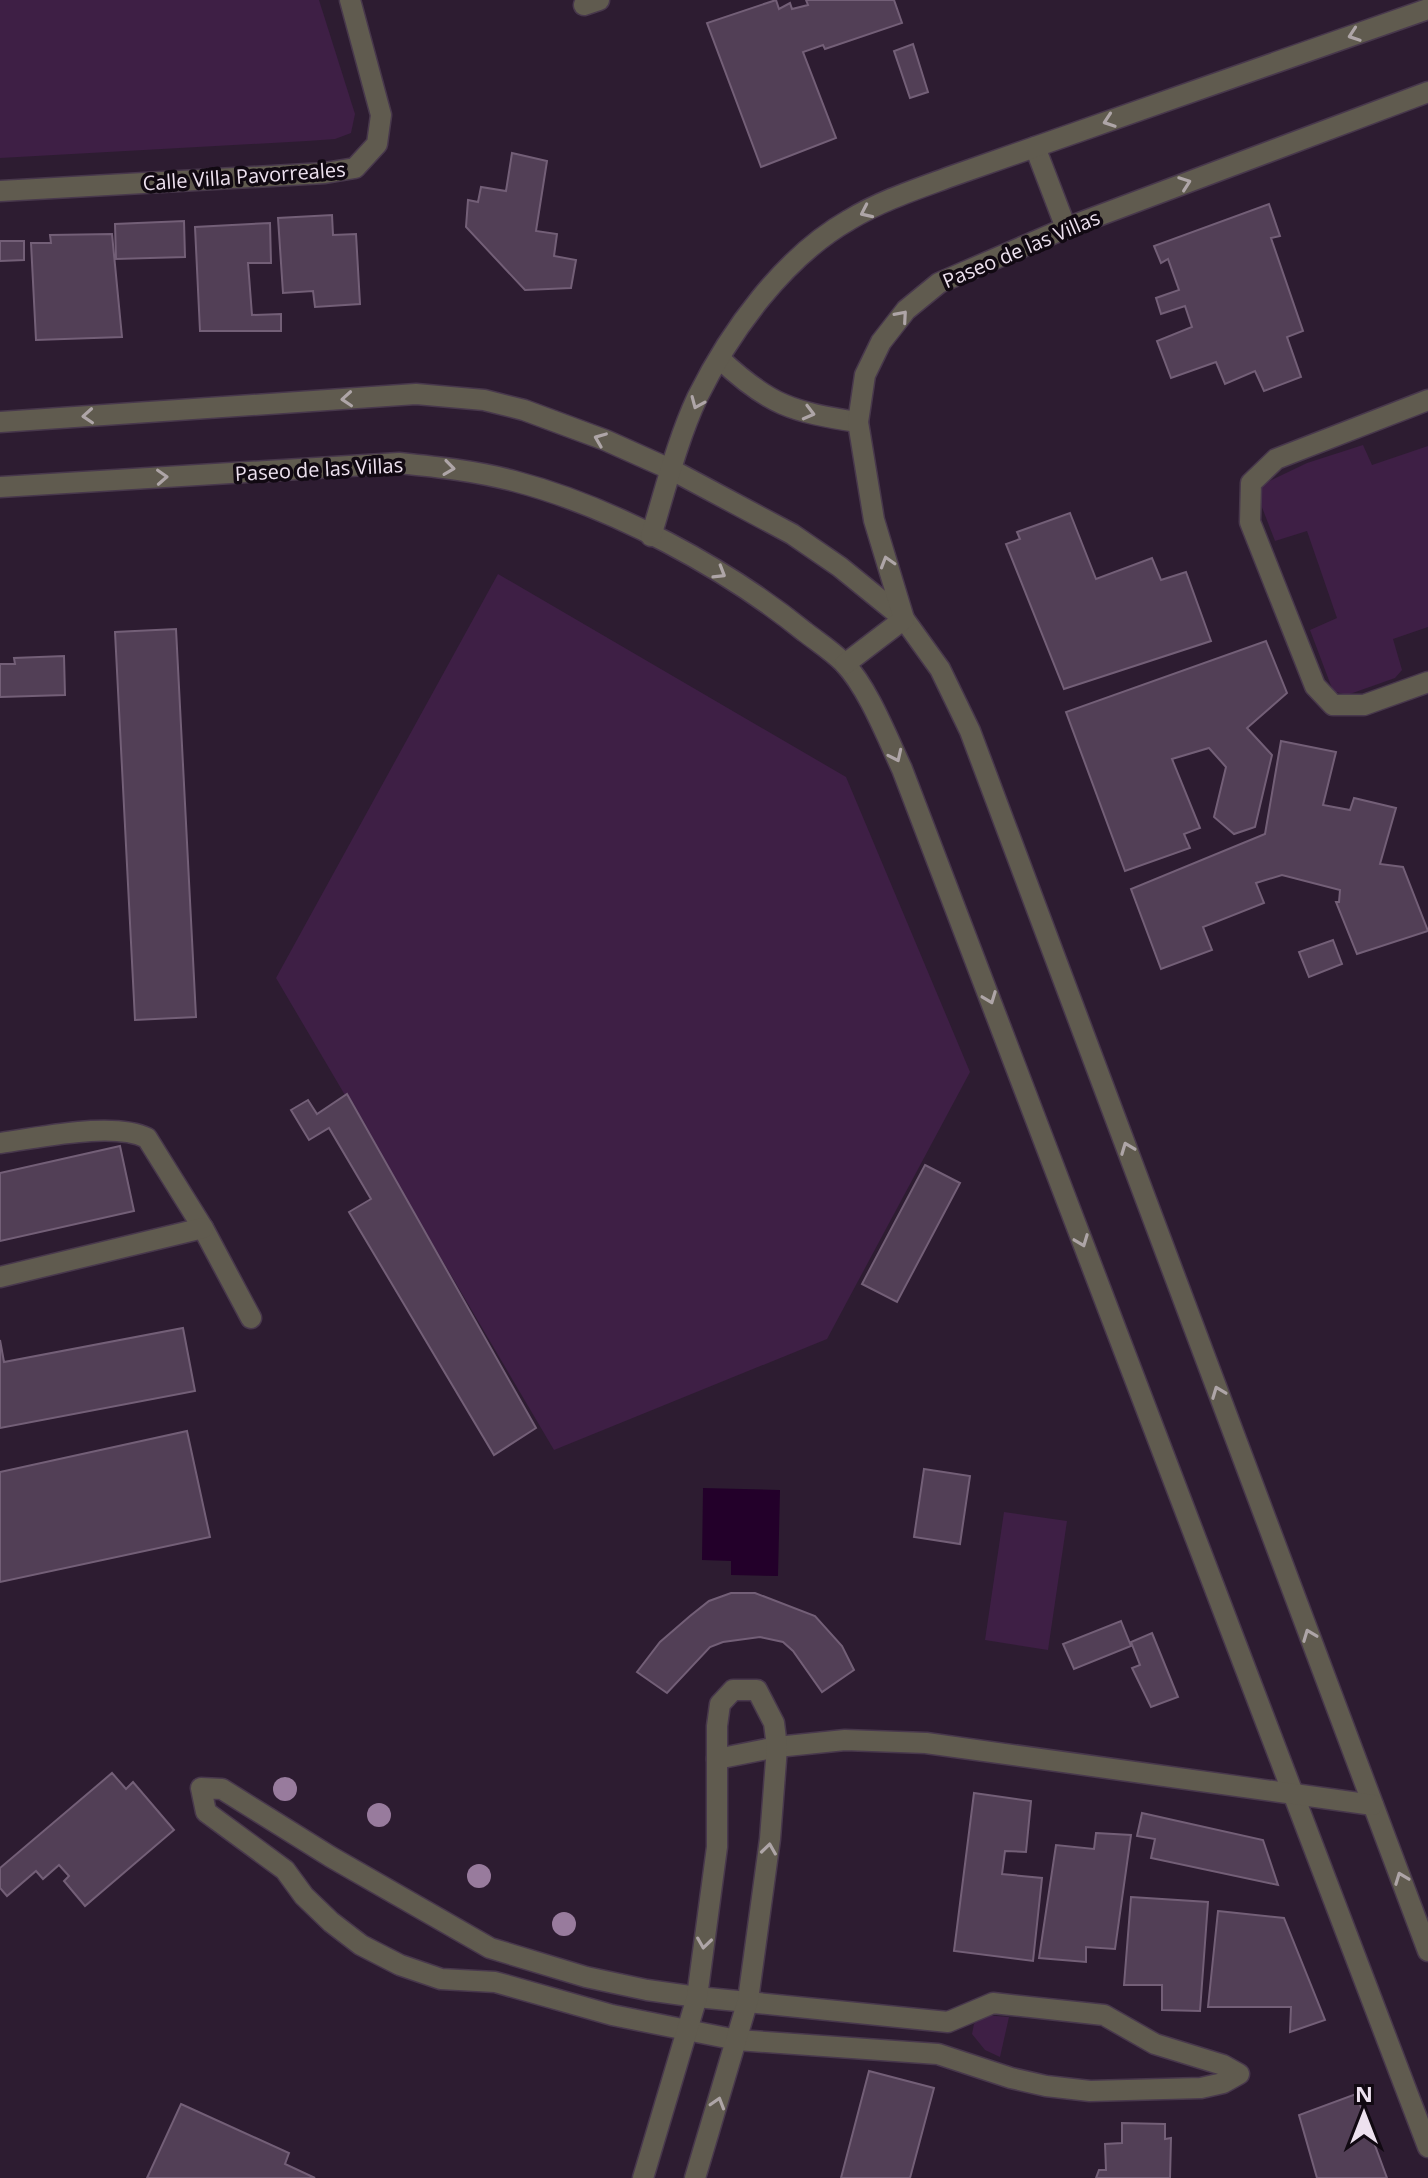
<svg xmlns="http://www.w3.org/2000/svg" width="1428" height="2178" font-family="'Open Sans',sans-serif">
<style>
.green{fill:#3e1f45}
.water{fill:#23002a}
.building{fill:#523f56;stroke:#735f77;stroke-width:2}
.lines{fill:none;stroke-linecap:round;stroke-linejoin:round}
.minor-casing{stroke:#48384c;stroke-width:23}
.minor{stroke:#605b4f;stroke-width:20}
.tree{fill:#987b9d}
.oneway{stroke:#aea5a7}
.labels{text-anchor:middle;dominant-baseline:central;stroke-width:7;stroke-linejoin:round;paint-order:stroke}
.street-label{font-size:20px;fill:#ede1ef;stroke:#110912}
</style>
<rect width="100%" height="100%" fill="#2d1c31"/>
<g class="green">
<polygon points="0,0 319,0 355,114 351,133 335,139 307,141 0,158"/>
<polygon points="1363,445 1372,465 1428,446 1428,627 1393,639 1402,670 1395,678 1347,695 1333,691 1310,630 1337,618 1307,531 1275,541 1258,497 1263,484 1307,463"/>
<polygon points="498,574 846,777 970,1072 827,1339 554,1450 276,978"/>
<polygon points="1004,1512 1067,1521 1048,1650 985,1640"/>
<polygon points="983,2015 1009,2017 1000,2057 985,2050 972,2034 974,2024"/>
</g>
<polygon class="water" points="703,1488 780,1490 778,1576 731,1575 731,1561 702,1560"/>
<g class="building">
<polygon points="776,0 779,9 790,3 792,9 808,5 806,0 894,0 902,23 825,49 823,45 803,52 836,138 761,167 707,23"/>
<polygon points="913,44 928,92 910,98 894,51"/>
<polygon points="512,153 547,161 536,231 557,234 554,256 576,260 571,288 525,290 466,227 468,200 478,202 481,187 506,191"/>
<polygon points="1269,204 1280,236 1271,238 1303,331 1287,337 1301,377 1264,391 1255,371 1225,384 1216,362 1171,378 1157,341 1192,327 1185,306 1161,314 1156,298 1179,290 1168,259 1161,263 1154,246"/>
<polygon points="332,215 333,235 356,234 360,304 315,307 313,291 283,293 278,218"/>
<polygon points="184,221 185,257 116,259 115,224"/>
<polygon points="270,223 271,263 248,263 252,315 281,314 281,331 200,331 195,227"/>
<polygon points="112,234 122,337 36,340 31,243 51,243 50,235"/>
<polygon points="0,241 24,241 24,260 0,261"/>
<polygon points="1070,513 1096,579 1152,558 1161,580 1186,572 1211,641 1064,689 1006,544 1020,539 1017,532"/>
<polygon points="176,629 196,1017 135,1020 115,632"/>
<polygon points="1266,641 1287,693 1247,728 1272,755 1255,827 1234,834 1214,817 1226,767 1209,748 1172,759 1200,828 1184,834 1190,848 1125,871 1066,712"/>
<polygon points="64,656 65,695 0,697 0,664 15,664 14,658"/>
<polygon points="1281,741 1336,752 1323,805 1350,810 1354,798 1396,808 1380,864 1403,867 1428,931 1357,954 1336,902 1339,902 1340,890 1282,875 1256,883 1264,903 1203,927 1212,950 1161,969 1131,889 1265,834"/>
<polygon points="1333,940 1342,964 1309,977 1299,952"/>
<polygon points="347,1094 536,1428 494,1455 349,1212 371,1199 329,1128 309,1140 291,1110 308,1100 317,1114"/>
<polygon points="120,1146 134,1211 0,1241 0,1173"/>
<polygon points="925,1165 960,1183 897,1302 862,1284"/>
<polygon points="183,1328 195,1391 0,1428 0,1340 4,1362"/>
<polygon points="187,1431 210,1537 0,1582 0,1472"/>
<polygon points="924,1469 970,1476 960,1544 914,1537"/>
<polygon points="731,1593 755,1593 815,1616 842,1646 854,1670 822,1692 793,1651 783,1642 760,1637 723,1642 710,1647 667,1693 637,1672 660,1642 690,1616 709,1601"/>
<polygon points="1121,1621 1131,1646 1074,1669 1063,1644"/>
<polygon points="1152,1633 1178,1697 1151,1707 1132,1668 1140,1665 1131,1642"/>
<polygon points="112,1773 126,1789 133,1782 174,1830 85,1906 64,1881 69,1876 59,1865 43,1879 36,1871 7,1896 0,1888 0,1868"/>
<polygon points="974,1793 1031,1801 1026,1852 1005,1851 1002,1874 1042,1878 1033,1961 954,1951"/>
<polygon points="1142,1813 1263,1840 1278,1885 1151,1858 1155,1839 1137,1836"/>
<polygon points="1096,1833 1131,1835 1115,1949 1086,1947 1086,1962 1039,1958 1056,1845 1094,1849"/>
<polygon points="1131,1897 1208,1902 1200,2011 1162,2010 1162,1985 1124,1985"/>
<polygon points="1218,1911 1284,1918 1325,2020 1290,2032 1291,2007 1208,2007"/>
<polygon points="869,2071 934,2088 910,2178 841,2178"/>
<polygon points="1356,2094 1387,2178 1317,2178 1299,2115"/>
<polygon points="181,2104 289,2153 285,2164 315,2178 147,2178"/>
<polygon points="1122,2123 1165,2124 1165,2139 1171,2138 1170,2178 1096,2178 1099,2170 1106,2170 1105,2144 1122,2143"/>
</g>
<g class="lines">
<defs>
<g id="minor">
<polyline points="584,5 599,0"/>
<polyline points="1035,147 1066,228"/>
<polyline points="0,191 325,173 355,168 377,144 381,115 350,0"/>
<path d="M720 359C769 405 792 412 858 422"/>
<polyline points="1428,400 1276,459 1251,483 1250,522 1315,686 1333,705 1364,705 1428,682"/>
<polyline points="0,422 416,394 484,400 524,410 605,440 672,470 792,534 840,567 904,619 940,669 970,731 1428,1951"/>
<path d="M0 487 399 463C438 467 476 471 514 481 613 507 726 568 805 632 818 642 832 651 844 663 868 688 887 737 902 769L1428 2147"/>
<path d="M651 536C665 491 677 441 697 398 730 331 784 257 849 220 882 200 920 188 955 175L1428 9"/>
<polyline points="845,664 904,619 874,520 858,422 865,375 881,342 906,310 939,283 1066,228 1428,92"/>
<path d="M0 1143C39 1138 113 1121 147 1138L203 1228 251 1318"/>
<polyline points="0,1277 203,1228"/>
<polyline points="717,1759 777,1747 845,1740 926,1743 1373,1805"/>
<polygon points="201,1788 222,1789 331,1857 490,1948 586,1977 647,1990 697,1997 948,2022 993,2003 1104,2015 1155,2044 1223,2065 1239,2074 1223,2083 1201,2088 1090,2091 1046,2086 1011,2078 938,2054 737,2040 612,2015 495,1982 441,1979 400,1965 361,1945 331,1922 304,1896 285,1870 206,1812"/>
<polyline points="643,2178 697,1997 717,1847 717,1726 720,1704 733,1690 757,1690 774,1723 777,1747 770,1839 748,2000 695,2178"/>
</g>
</defs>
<use href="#minor" class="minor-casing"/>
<use href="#minor" class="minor"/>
</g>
<g class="tree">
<circle cx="285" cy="1789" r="12"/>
<circle cx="379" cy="1815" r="12"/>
<circle cx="479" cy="1876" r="12"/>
<circle cx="564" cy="1924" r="12"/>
</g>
<defs><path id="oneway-chevron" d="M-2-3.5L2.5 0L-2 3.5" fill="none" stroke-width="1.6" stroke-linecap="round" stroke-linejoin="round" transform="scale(2)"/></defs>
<g class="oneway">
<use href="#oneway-chevron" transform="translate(1354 35) rotate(161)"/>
<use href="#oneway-chevron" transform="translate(1109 121) rotate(161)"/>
<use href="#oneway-chevron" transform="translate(1185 183) rotate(-20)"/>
<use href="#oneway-chevron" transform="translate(866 212) rotate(155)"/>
<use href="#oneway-chevron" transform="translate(902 316) rotate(-49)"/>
<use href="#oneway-chevron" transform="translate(347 399) rotate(176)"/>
<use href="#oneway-chevron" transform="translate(697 403) rotate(113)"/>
<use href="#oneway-chevron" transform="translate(809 413) rotate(15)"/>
<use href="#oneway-chevron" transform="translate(88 416) rotate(176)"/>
<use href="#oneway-chevron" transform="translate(600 439) rotate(-158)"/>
<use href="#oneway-chevron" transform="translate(449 468) rotate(8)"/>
<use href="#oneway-chevron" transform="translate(162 477) rotate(-3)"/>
<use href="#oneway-chevron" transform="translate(887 562) rotate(-107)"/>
<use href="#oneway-chevron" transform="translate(720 573) rotate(31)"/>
<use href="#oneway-chevron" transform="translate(896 756) rotate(65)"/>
<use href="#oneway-chevron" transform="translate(990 998) rotate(69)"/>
<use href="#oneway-chevron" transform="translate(1127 1148) rotate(-111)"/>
<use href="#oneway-chevron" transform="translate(1082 1241) rotate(69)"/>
<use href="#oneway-chevron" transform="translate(1218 1392) rotate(-111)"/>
<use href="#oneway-chevron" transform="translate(1309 1635) rotate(-111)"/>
<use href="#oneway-chevron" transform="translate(769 1849) rotate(-82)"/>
<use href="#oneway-chevron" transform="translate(1401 1878) rotate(-111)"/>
<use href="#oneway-chevron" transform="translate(704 1943) rotate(98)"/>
<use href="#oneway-chevron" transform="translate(718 2103) rotate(-73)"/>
</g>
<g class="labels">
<g class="street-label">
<text transform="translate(244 176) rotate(-4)">Calle Villa Pavorreales</text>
<text transform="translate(1021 249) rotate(-23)">Paseo de las Villas</text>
<text transform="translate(319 469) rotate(-3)">Paseo de las Villas</text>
</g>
</g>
<g transform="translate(1364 2114)" stroke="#110912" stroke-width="6" paint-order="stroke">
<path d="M0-6L14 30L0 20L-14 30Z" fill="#ede1ef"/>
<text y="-12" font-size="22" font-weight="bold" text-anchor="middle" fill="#ede1ef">N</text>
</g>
</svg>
